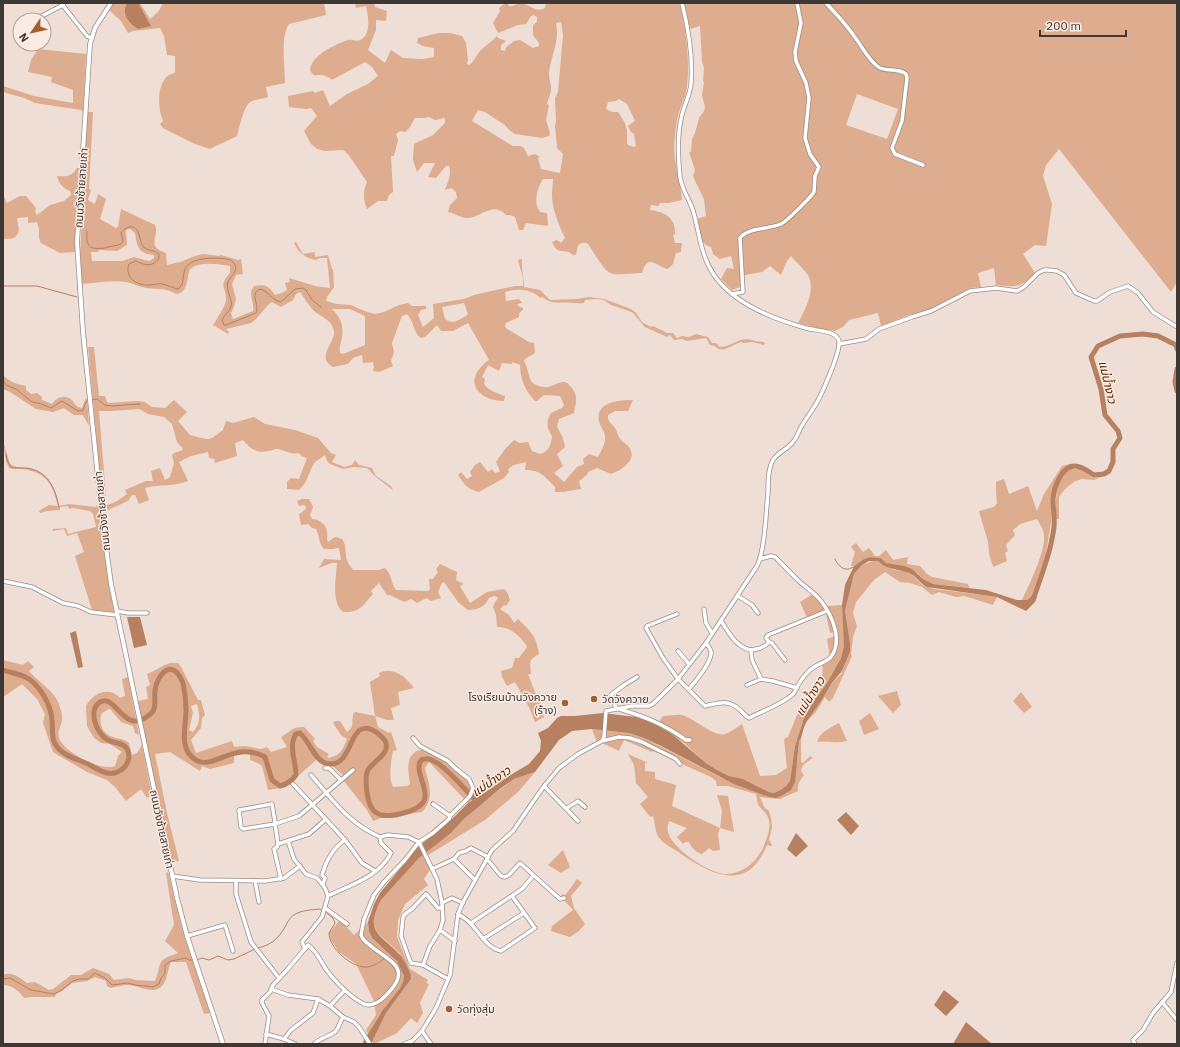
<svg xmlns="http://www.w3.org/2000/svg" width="1180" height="1047" font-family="'IBM Plex Sans','Noto Sans Thai',sans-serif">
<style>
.green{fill:#deac8e;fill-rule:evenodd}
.water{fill:#b78161}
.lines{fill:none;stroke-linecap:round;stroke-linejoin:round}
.stream{stroke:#b78161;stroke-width:1}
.river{stroke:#b78161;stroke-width:5}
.minor-casing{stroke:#9b8d85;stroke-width:5}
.major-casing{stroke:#9b8d85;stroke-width:5.5}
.minor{stroke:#fff;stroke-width:3.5}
.major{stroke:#fff;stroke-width:4}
.poi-dot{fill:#a35f31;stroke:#fbebe2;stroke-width:1.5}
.labels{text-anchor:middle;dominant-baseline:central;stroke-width:3;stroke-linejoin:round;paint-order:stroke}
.street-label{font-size:11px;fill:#3e3834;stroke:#fbebe2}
.poi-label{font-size:11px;fill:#3e3834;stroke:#fbebe2;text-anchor:start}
.water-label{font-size:12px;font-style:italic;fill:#5c2900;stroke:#fbebe2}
</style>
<rect width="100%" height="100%" fill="#eeded5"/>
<g class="green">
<path d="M114 3H140L150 19 159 11 163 3H324L326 15 289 24C280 37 285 67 285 83L266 87 268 97C262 99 254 99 249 103 243 109 239 128 237 136L210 149 195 144 163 128 160 124 163 121C157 107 156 76 175 73V56L167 55 164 36 160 28 133 31 128 33 121 21 109 10Z"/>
<path d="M355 3H374L375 7 387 11 386 21 376 20V30L368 50 385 63 391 50 403 58 423 59 434 57V48L423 46 417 43 418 38 439 33H450L462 36 466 43 468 60 467 64 469 65C475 61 476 55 482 49 487 44 492 42 497 36L498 38 506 41 501 45V50L505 51 506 47 514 41 520 40 533 48 539 46V43L533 35V25L537 22V17L534 15 531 16 526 24 518 25 498 33 493 23 500 11 499 8 505 3H507L509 6C514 7 518 2 524 4 532 6 536 13 545 8L546 3H680C686 30 691 65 686 92 685 99 681 105 679 112 676 123 675 134 674 146 674 164 681 182 682 200L668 203H660L658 206 651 205 650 210C664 212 676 217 675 234L673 235 675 243H682L681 252 676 253 673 264 668 269C657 267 648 252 642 273 635 273 619 275 613 274 603 272 594 251 587 243 576 241 578 248 576 255H573L569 252C558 250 558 253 552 242L557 240 561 243 565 238C559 225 552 210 552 195 552 190 553 184 553 179H543C537 188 533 203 540 212L547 213 548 226 526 223 523 230H519L515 217 510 215H506C492 200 480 219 466 218 459 217 454 213 448 212L450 205 457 198 456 192 451 188 445 190C448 182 452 174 449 166H446L436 178 428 177 435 163H424L417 172 413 160 414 144 433 135 445 123V118L435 120 429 117 425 118H415L410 127 405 132 400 131 396 134 398 140 394 156H391L393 192 389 195 387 201H378L367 209C363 200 363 190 367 182L348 154 343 150 325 151 317 149 311 144 304 131 317 116 311 108 306 109 289 107 288 96 313 91 315 93 323 90 330 106 347 94 368 84 378 76 372 67 365 62 332 80C329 77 324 75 320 75 314 75 314 77 310 70 312 55 334 45 348 40 352 39 356 42 360 40 372 35 368 15 366 6L356 8ZM561 22 563 35 558 92 555 98 556 121 555 126 557 148 563 154 560 173 541 169 538 158 540 157 535 154 528 156 524 148 521 146H513L472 121 478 110 485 112 505 125 509 130 515 134 542 138 549 136 550 133 546 120 549 105 547 104C548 99 552 92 551 86 550 81 549 78 549 73 551 55 560 42 556 23ZM619 99 627 104 635 121 628 126 631 132 634 134 636 146 634 147 628 145 627 143V131L625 123 618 112H612L606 109 608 102 616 101Z"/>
<path d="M684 3H1177V282L1171 292 1059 149 1046 165 1043 176 1052 204 1046 246 1035 245 1023 254 1035 273C1021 288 1015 287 996 285L994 268 978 273 981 287 970 288 929 310 909 315 881 326 878 313 849 320 843 327 835 331 821 329 798 323C805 310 816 290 808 275 803 268 796 262 791 256L787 261 781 275 770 266 762 272 740 276V287L732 290 721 279 727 268 734 269 731 256 720 259 713 254 711 247C699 244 699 230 697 219L706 216 704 199 695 181 693 176 695 170 689 152H691L692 139 695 133 699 118 704 111 705 107 702 95 704 82 703 81 704 68 702 61 700 26 690 29ZM857 94 898 109 887 139 846 125Z"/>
<polygon points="38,49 86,54 83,112 81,110 35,103 24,98 3,92 3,86 34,96 73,103 73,90 51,82 52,77 28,72 31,60"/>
<path d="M87 112H93L89 189 91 190 88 200 95 204 98 194 106 199 100 219 116 228 118 227 121 209 155 225C160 237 145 246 166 253L167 265 180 262 195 256 203 254 219 256 221 255 238 260 241 259 243 274 236 275 232 284 236 299 234 307 231 313 233 319 253 311C255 301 247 295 254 286 266 284 268 285 275 295L282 293 287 290 285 283 290 282 289 278 315 286 330 288 327 258H320L316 260C305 258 299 253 294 243L296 242 303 254 315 252V257L328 255 332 269H333L334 287 327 297 326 301 337 304 351 305 367 312 375 314 384 312 399 305 408 303 412 306H426V309L421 310 418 315 423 327 434 318 433 304 464 299 474 295 496 290 515 286H523V278L518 260 522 259C521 269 524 277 524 287L540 290 550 300 577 299 589 297 604 299 631 309 636 313 642 322 651 327 653 326 667 333H673L677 338 682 336 689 337 696 334 708 337 712 343H716L720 347C734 346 740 335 755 341 759 342 762 341 765 343L764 345 753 342 743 343 741 342C733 344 722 355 715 346L710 345 706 338 687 341 682 339 674 340 670 335 667 337 645 327 633 313 629 311 611 305 604 300 597 299 585 300 584 303C580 304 578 303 574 303 560 301 555 306 542 297L541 298C530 289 518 288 505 292L506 301 519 299 522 303 517 304 518 306 523 308V310L519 313V317L506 323 505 326 507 329 529 342 534 343 535 353 525 359 524 361C528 367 529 381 533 383 535 385 543 388 547 387 556 386 564 376 571 387 574 391 576 394 576 398 577 403 574 408 574 413L559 419 557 427 563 438 565 447 557 454 563 466 554 473 564 482 577 467 584 464 583 459 589 454 598 457C601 451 606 443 605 436 605 431 600 427 599 421 595 402 619 400 633 400L628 411H615L608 415C607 421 611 423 615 428 617 431 617 434 619 437 621 441 625 443 628 446 639 459 622 470 611 474L597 468 588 472 587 475 579 481 581 489 563 492H555V487C544 476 541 470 525 470L526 462 514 465 508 469 509 472 504 478 479 492C467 489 465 485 458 475L461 472 467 479 472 476 470 472 475 465 480 462 488 472 492 469 495 473 499 472 500 471 496 462 505 449 514 440 520 443 528 442 532 451 540 454C549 452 551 445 552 436 546 427 546 422 551 413L562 408 564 405 560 396 544 395 537 401H535C525 391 520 378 520 365L512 362V364L502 363 499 371 488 365 482 377 485 379 484 384C489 391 497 393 505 396L504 401C476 401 462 379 489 360L468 323 453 331H441L437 325 425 337 421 338C414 334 414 322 407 314L402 316 392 343 394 352 391 361 393 366 379 372 373 371 374 367 373 362 363 363 362 355 353 358 348 364 333 367C315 357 336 342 334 331 332 319 320 317 313 310 308 304 304 298 300 292L296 294 293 300 281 307 272 302 269 304 255 320 251 323 226 329 229 332 228 334 213 325C216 321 226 305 226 300 226 285 218 287 230 273V266C218 264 200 261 190 269 186 279 189 292 176 294 164 287 159 290 146 288 139 287 132 283 126 282 112 280 96 283 82 284L80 257ZM130 229 135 233C137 247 139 254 154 255V258L149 261 134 257 122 261H92L91 252H97L100 250 117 251 127 245 126 230ZM464 303 468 314 466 316C458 320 453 325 445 319L442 307ZM332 309H350L365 316V345L343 354 340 353C339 346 341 343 342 337 344 325 340 317 332 309Z"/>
<path d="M77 168H80L76 252 60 253 41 243 39 238V229L37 222 28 223V217L17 218 19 230C17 239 11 239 3 239V195L7 203 20 196H26L36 208 35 212 37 215 50 205 64 201 71 195 70 191C63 188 59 184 57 176 67 177 72 176 77 168Z"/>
<path d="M88 347H94L99 396H105L107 402 109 403 137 401 145 402 152 407 165 408 174 400 187 412 178 421 190 435 201 438 208 439 212 438 223 430 226 421 233 423 254 417 265 424 295 430 318 438 331 453 336 455 332 462 344 467 352 465 355 460 359 465 372 468 376 476 391 486 393 490 376 477 367 468 354 467 343 469 330 464 327 461 325 455C321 458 315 461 313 465 308 475 307 483 299 490L287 489V482L291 478 299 479 307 458 301 456 299 453C291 455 285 450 277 449 274 449 271 451 268 451 256 454 250 448 243 440L235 443 237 456 215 463 214 459 209 458 208 452 191 456 179 462 188 481C174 487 159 484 145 488L149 500 139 504 135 495H132L128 501 106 511V505C113 504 122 498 127 494L125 490 146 481H153L151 471 160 468 165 480 170 477 174 463 172 455 174 453 183 450 182 447 180 446 177 442 172 424 164 417 148 414 139 409 111 411H99L106 496 102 497Z"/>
<path d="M3 375C10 382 16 384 26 386V390L31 394 37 393 42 397V400L52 404C57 397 64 394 72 400 74 402 75 405 78 407L82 408 85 400 87 398 89 426 83 415H74L64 408 53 412 36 409 10 392 3 389Z"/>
<path d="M3 441 10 464C15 468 20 467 26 468 47 470 56 487 59 506L69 504 95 507 99 505 107 571 114 612 92 610 75 556 84 552 77 533 67 536 64 529 53 531V529L66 528 68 534 96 527 93 514 90 511 73 508 69 509 68 506 60 507V510L47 511 40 513 39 511 49 505 58 506C53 487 49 475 28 470 22 468 15 470 9 468L6 461Z"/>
<path d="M1074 463 1065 468 1059 477 1053 488 1051 522 1045 560 1031 597 1027 600H1022C1029 585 1046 551 1044 535 1044 530 1039 523 1037 519L1020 524 1013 530 1015 535 1006 545 1008 551 1005 553 1007 561 993 567 989 553 988 542 979 511 994 507 997 503 996 493V482L1004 479 1009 494 1028 486 1037 511 1044 494 1062 466Z"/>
<path d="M1070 469H1082L1093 478 1102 477 1094 480 1082 479 1075 481 1065 489 1059 497V519H1056C1056 502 1054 479 1070 469Z"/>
<path d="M302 499H309L313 507 310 515 312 519C319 519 327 525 327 532 328 537 326 538 328 542L335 537 342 539C346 545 345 548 346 555 346 561 350 565 353 570H378L385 568C393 576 390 582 396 590L428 591 430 589 429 579H433L438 572 436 569 440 564 457 572 456 580 464 584 460 586 470 603 487 592 504 589 507 592 510 600 506 606 504 605 500 609 509 615 514 623 518 619C531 632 536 635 539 654 528 660 530 662 531 674H528L535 692 539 697 544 717 535 722 530 709 515 682 507 686 502 677 501 671 512 668 515 658H519L527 647C522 637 509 626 497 627L496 615 493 607 495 602 497 600 498 597 494 596 489 598C485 607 477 610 468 610L458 602 444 582 442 583 438 592 441 598 431 601 426 598 417 603 411 599 404 602 390 595H387L379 583 371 591 373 594C363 605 360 613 343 612 331 602 336 578 337 563H331L319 568 324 559 341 560 339 548 332 549H324C318 542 320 537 316 529L312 528 308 524 301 525 299 514 306 509V507L304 505 299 506 297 501Z"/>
<polygon points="856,543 863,552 869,548 875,556 879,556 886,550 893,560 908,557 907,564 920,566 927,574 932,577 968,584 969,588 933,584 923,579 917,573 886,563 881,558 870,557 864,559 854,566 851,566 855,552 851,547"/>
<polygon points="876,560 894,570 905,571 913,575 922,585 934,589 991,596 997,597 993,605 964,596 956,597 939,592 932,595 922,587 910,583 900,582 885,572 874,580 856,602 853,613 857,626 853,637 851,654 852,656 833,698 829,702 825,697 816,712 807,721 822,700 831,684 841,674 850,652 850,643 845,611 854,574 862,565"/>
<path d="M814 593 828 606 842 605 844 637V646L841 658 827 683 816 698 804 718 795 746 790 781 786 786 782 789 774 793 769 792 743 779 729 776 717 770 706 763 684 743 657 725 663 716C669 716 676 714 682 715 694 718 715 738 725 734 731 732 736 728 742 724L760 776 776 775 787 768 784 739 788 737 797 715 818 691 822 683 823 660 830 657 827 639 835 636 834 632 830 633 826 614 808 620 800 602Z"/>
<path d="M3 660 23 665 28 661 34 667 29 671C37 681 54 691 58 702 60 707 63 715 62 720 61 727 57 731 59 738 63 752 102 772 115 766L118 756 122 752 110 744 101 743 94 738 87 726 86 706C93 693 109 686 120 698L125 696 122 679 128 677 139 735 135 733 133 726 121 722 111 710 109 709 102 713C98 722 102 734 113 737 119 739 124 739 129 743L132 755 137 753 142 745 152 796 147 798 141 789 126 801 115 787 107 780 87 772 53 752 43 723 45 714 37 699 22 684 3 697Z"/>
<path d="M170 663H178L181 667 198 700H201L205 715 202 718 201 728 191 740 196 753 232 741 234 747 245 746 261 749 267 747 271 752 287 747 281 737C291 731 292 727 304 727L315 739 313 741 317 747 329 754 327 757 328 758C341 755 342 751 347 739L341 735 333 723 335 721H340L347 732 352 727 353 714 355 712 375 716 370 682 380 676 379 673C393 666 406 677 414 688L398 692 400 705 391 708 394 720H387L375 716 378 727 389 733 391 732 397 750 393 751C391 762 388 777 393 787L407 786 410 784C409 774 405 761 414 753 417 750 421 751 424 747L444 757 454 767 469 777 478 795 468 803 429 762 425 768C429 785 435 798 422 812L381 818 373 821 367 810 343 780 345 777 327 761 317 759 286 787 268 790 262 766 258 763 250 760V754L242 753 234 755V763L210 769 202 766 200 771 170 752 155 754 167 813 179 861 171 862 138 701 148 699 146 687 150 685 147 674C155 671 161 666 170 663ZM197 704C200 715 201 723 193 732L189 730 193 713 191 706Z"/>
<polygon points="897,691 901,705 893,713 878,696"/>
<polygon points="1021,692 1032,707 1024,713 1013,701"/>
<polygon points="870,713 879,729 864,735 859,721"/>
<path d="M839 723 847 741C835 744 828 740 817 742 819 733 831 727 839 723Z"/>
<path d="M592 729 629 733 644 738 720 777 769 797 791 790 797 762 799 741 801 738V762L803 763 810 756 813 758C807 762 802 764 801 771L804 775C800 780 797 785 798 791L780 799 760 797 764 807 769 811 771 818 772 828 769 840 772 845 771 846 767 845C748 892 713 876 681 854 674 848 661 844 657 834 655 829 655 822 653 816L650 817 640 804 648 797 636 783 634 765 628 754 648 763H645V771L655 772V779L676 785 672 806 720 828 722 811 717 795 728 796 734 832 720 828 718 834 720 850 713 851 709 848 702 854C695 852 692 848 689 842H685L683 844 677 837 687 828 669 821C668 824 667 828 668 832 672 849 709 873 725 874 743 874 756 862 763 848 766 840 771 830 769 821 768 814 763 811 759 806 757 803 757 798 756 794L728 786H717L716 781 711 777 653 751 652 752 624 740 619 751 602 743 598 745Z"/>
<path d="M535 772 519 791 485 820 425 857 431 868 424 879 428 885 405 904 398 920 397 937 410 969 428 980 426 983 429 984 420 1003 423 1013 417 1023 411 1018 397 1033 374 1044 372 1042 386 1013 411 979C408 971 405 960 399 953 380 932 364 933 381 900L419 858 450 834 473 810 514 779Z"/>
<polygon points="563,850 570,867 561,873 548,865"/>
<path d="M168 872 182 929 210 1013 204 1014 186 962H171C167 970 168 979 162 986 154 995 139 986 129 985 123 985 117 987 111 988L107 986 106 981 95 977 87 981 72 983 62 991 56 994 55 997H31L24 998C19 991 12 985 3 985V975C12 971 20 978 27 983L35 982 49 990 53 989 71 975H81L93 968 109 974 114 980 129 978 135 980 155 981C163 961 155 961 178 953L165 941 174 925 166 873Z"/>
<polygon points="577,879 582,883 571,896 574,908 585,924 579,931 570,937 551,931 552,926 573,910 563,899 561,894 565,895 567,893"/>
<path d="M340 920 354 935 368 922C369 927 368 932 371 937 380 949 411 962 403 982 399 992 389 1001 383 1010 377 1017 373 1026 368 1034L366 1030 376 1015 374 1001 356 964 339 952 331 940 329 933Z"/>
</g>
<g class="water">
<path d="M127 3H138L151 26 138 29C129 23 121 15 127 3Z"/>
<path d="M870 557 881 558 886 563 904 566 912 569 923 579 933 584 986 590 1017 600H1027L1031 597 1032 595 1037 597 1035 602 1026 611 997 597 927 587C921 584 918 579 913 575 901 568 888 571 878 561H869L862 565 854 574 845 611 850 643V652L842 671 831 684 822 700 807 721 804 727 801 738 799 741 795 782 791 790 783 795 776 798 769 797 734 784 661 746 644 738 629 733 592 729 572 731 559 740 535 772 514 779 501 788 465 818 450 834 419 858 381 900C364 933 380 933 399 954 402 956 404 961 406 964 408 969 411 973 411 979L386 1013 371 1044H364L363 1042 382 1011 400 988 403 982 404 976 397 961 372 938 369 932 368 922 374 904 380 893 418 847 452 819 468 803 493 787 507 777 529 764 540 751 541 741 538 733 548 728 557 718 561 716H575L603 713 636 717 652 722 673 735 706 763 717 770 729 776 743 779 769 792 774 793 782 789 786 786 790 781 795 746 804 718 816 698 827 683 841 658 844 646 842 605 845 585 854 566 864 559Z"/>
<polygon points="127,617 140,617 147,645 134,648"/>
<polygon points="76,631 83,667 78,668 70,633"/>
<polygon points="846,812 859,826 851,835 837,820"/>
<polygon points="796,833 808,846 796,857 787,849"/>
<polygon points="944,990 959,1002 946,1016 934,1005"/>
<polygon points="966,1022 992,1044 953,1044"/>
</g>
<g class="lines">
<g class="stream">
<path d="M87 231C86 247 89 250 105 248 110 246 116 246 121 244L123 241 121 233C123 230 125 228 129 227 140 225 139 240 143 247 148 251 155 250 159 254V258C152 268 145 265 136 261L129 264C124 277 137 286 149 285 154 285 158 283 162 284 168 285 173 288 178 289 185 284 182 276 185 269 191 256 220 257 231 260 242 270 231 274 228 282 225 290 233 299 231 307 229 312 224 315 222 320L224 325H226L256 313C260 304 249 295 260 289 269 291 272 301 281 302L295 289 303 288 306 290 312 300 321 307"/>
<polyline points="3,286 37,286 77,297"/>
<polyline points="3,380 6,385 16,389 32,402 42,404 51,408 62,401 78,411 83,410 86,402 88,400"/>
<polyline points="91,400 97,399 105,405 111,406 140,404"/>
<path d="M6 454 7 460 11 467C16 468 21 468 27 468 48 471 55 488 59 507"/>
<path d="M835 559C837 564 842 570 848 569 850 569 852 567 854 567"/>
<path d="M325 912 333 918 335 923 329 933C329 948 351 967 365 967 373 967 379 963 385 958"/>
<path d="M258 948C271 945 278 939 285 927 287 923 290 917 294 915 301 910 312 910 320 909L322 911"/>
<polyline points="196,960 202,958 209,960 218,956 228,960 234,959 255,949"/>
<polyline points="3,979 10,978 31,990 54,994 60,991 73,981 79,979 88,979 95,973 105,978 112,985 127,983 136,985 153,987 159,984 161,978 165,974 165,965 171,961 186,958 189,960 193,960"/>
</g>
<g class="river">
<polyline points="1177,369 1175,382 1177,391"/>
<path d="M1031 601 1033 600C1041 576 1051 552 1054 527 1055 518 1053 508 1053 499 1054 488 1061 466 1075 466 1082 466 1089 472 1094 475L1104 474 1109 471 1113 462V449L1120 438 1118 431 1105 415 1101 389 1091 357 1098 346 1120 336 1143 334 1158 336 1176 345 1177 349"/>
<path d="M3 670C11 673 22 674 29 679 41 688 51 705 52 720 53 728 51 736 55 744 62 756 77 759 88 764 94 767 101 772 107 773 120 776 134 762 127 749 123 742 115 744 108 740 97 735 87 710 100 702 116 693 123 735 148 716 151 714 153 712 154 709 156 703 154 697 155 691 156 682 164 664 175 671 179 674 181 678 183 683 185 692 186 701 186 710 186 728 178 749 196 760 213 771 234 740 265 757L272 780 280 786C287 784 292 781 296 775 296 762 288 746 296 734L300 733C309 741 315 760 325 763 356 772 346 713 376 732 380 735 385 739 386 743 389 755 373 761 368 770 364 777 367 802 372 808 373 811 378 814 381 815 393 817 424 811 425 797 426 787 419 777 419 767 419 763 420 759 425 759 438 756 467 792 477 802"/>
</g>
<defs>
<g id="minor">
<polyline points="61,3 87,36 91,38"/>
<path d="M826 3C836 14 846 24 854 36 862 46 867 58 877 66 885 73 898 67 906 74L907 78 902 121 892 148 895 154 923 165"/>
<polyline points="40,17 63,5"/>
<path d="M732 294 743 292 740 238C746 228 770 229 781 224 787 221 810 198 814 192L815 176 819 167 810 154 805 138 809 98 806 83 796 61 795 52 801 23 797 3"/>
<polyline points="839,344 866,339 879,329 912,317 931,311 970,291 996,288 1017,291 1024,287 1038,273 1044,270 1048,270 1057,271 1064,275 1076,293 1094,301 1097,301 1110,292 1128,286 1138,293 1153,312 1177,327"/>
<polyline points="3,581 32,587 63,603 78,606 91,612 117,615"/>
<polyline points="738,596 752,605 758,613"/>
<polyline points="704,609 706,623 712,633"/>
<polyline points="117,611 128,613 147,613"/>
<path d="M677 614 647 626 646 628 663 658 678 679 705 706C718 703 728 699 739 709 743 712 745 716 749 718 762 711 781 705 792 695 795 693 795 691 797 687 800 681 805 675 810 670 815 665 826 662 830 658 844 642 832 615 821 601 816 594 808 589 801 583 792 575 784 566 775 557L771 556 760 559"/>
<path d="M721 621C729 633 736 647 751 650"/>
<polyline points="769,642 772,643 785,660"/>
<polyline points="678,651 689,664"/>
<path d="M637 677 624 685 611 695 616 708C643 716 662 723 686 740H690"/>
<path d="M761 679 752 660 751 650C758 649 764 648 769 642L766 638 768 635 827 611"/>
<polyline points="747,685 761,679 773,681 797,688"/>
<path d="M689 689C695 682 710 664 711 654 712 650 708 646 706 643"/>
<polyline points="602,741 619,737 630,738 642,742 676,759 680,764"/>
<polyline points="325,768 329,768 341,780"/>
<path d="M311 775C333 800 348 823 380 837L388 835 408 837 419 842 437 879 442 903 443 920 440 930 430 946 423 965 448 979"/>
<polyline points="293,784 345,840 362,863 375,871"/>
<polyline points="544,786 578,821"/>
<polyline points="433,804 450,816"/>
<polyline points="567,808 578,801 585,807"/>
<polyline points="288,841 294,859 306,874 317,878 325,888 328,896 322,917 302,942 305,949"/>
<polyline points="278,844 275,824 275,822 272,804 239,810 241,827 243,829 275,824 299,816 353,770"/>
<polyline points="487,859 501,876 505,877 509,875 520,863 560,899 564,898"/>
<polyline points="432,869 454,859"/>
<polyline points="172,876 200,880 265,881 284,878 300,866"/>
<polyline points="281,879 274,849 277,847 278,844 309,834 325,820"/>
<polyline points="475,880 454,859 459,853 466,851 471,848 488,857"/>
<polyline points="236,881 236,894 251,942 279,978"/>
<polyline points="255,881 259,902"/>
<path d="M323 884 325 878 322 875C326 861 333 848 345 840"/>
<path d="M328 896C350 885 379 877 391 853L381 843 380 837"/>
<polyline points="442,903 452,898 463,903"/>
<polyline points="325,908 347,924"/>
<path d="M458 914C463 917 468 920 471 924 480 933 488 949 501 951L535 928 512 896"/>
<polyline points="471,923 522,889 533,876"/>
<polyline points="440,930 455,941"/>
<polyline points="187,936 225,925 233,951"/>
<polyline points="483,939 524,913"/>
<polyline points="423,965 411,963 410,961 401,936 403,918 404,915 413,908 426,894 438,908 442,908"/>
<polyline points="271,989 288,995 318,999 330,1006 343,1017 354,1022 359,1027 370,1044"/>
<polyline points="1162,1002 1177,1020"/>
<polyline points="330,1006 345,990"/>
<polyline points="422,1031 431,1044"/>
<polyline points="266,1034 284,1039 295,1044"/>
<polyline points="284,1039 291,1030 313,1013 318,999"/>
<path d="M265 1044 269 1016 262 1003V1000L270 992 273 985 287 970 308 945C318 952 321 963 328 972 337 983 349 996 362 1003 368 1007 376 1004 381 1000 420 965 385 962 363 939L361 935 364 919 374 895 384 882 405 860 419 842 433 833 449 819 450 816 470 796 473 788 469 779 455 768 448 761 420 746 413 738"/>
<path d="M314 1044C320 1038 328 1037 335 1032 339 1028 340 1021 343 1017"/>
<path d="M404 1044 412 1041 422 1031 436 1008 450 975 458 914 463 902 492 850 513 831 544 786 559 768 578 754 602 741 604 737 606 711 632 706H649L654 703 678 679 706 643 757 566C765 550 766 512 768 493 768 482 768 469 773 460 778 452 788 449 793 442 798 436 799 429 803 424 806 418 811 413 814 407 821 397 841 351 839 341 836 330 816 331 806 328 773 319 734 304 714 275 701 256 700 236 694 214 691 201 682 191 680 177 678 158 677 138 681 119 683 107 690 96 691 84 693 59 688 27 682 3"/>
<polyline points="1135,1044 1133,1040 1143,1030 1153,1013 1171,992 1177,963"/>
</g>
<polyline id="major" points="111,3 95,28 90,44 77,242 83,332 103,526 111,584 177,898 187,936 223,1044"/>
</defs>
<use href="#minor" class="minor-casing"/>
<use href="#major" class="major-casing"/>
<use href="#minor" class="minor"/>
<use href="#major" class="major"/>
</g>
<g class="poi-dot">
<circle cx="594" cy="699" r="4"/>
<circle cx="565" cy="703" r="4"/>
<circle cx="449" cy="1009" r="4"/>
</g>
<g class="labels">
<g class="street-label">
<text transform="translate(81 188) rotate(-86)">ถนนวังซ้ายสายเก่า</text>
<text transform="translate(102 511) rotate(-96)">ถนนวังซ้ายสายเก่า</text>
<text transform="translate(162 829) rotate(78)">ถนนวังซ้ายสายเก่า</text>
</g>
<g class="poi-label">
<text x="557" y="697" text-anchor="end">โรงเรียนบ้านวังควาย<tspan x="557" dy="13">(ร้าง)</tspan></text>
<text x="602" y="699">วัดวังควาย</text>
<text x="457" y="1009">วัดทุ่งสุ่ม</text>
</g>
<g class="water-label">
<text transform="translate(1108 382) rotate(77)">แม่น้ำงาว</text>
<text transform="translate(810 696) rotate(-58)">แม่น้ำงาว</text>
<text transform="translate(491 781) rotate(-34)">แม่น้ำงาว</text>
</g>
</g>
<rect width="1180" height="1047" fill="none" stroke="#3e3834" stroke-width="8"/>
<g transform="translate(32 32) rotate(236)"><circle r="19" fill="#fbebe2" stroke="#afa39c"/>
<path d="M0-3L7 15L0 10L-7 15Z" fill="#a35f31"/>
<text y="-6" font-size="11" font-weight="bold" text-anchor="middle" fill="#3e3834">N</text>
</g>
<path d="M1040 30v6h86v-6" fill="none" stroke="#3e3834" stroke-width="2"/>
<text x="1046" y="30" font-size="12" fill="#3e3834" stroke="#fbebe2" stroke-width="3" paint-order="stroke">200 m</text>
</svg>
